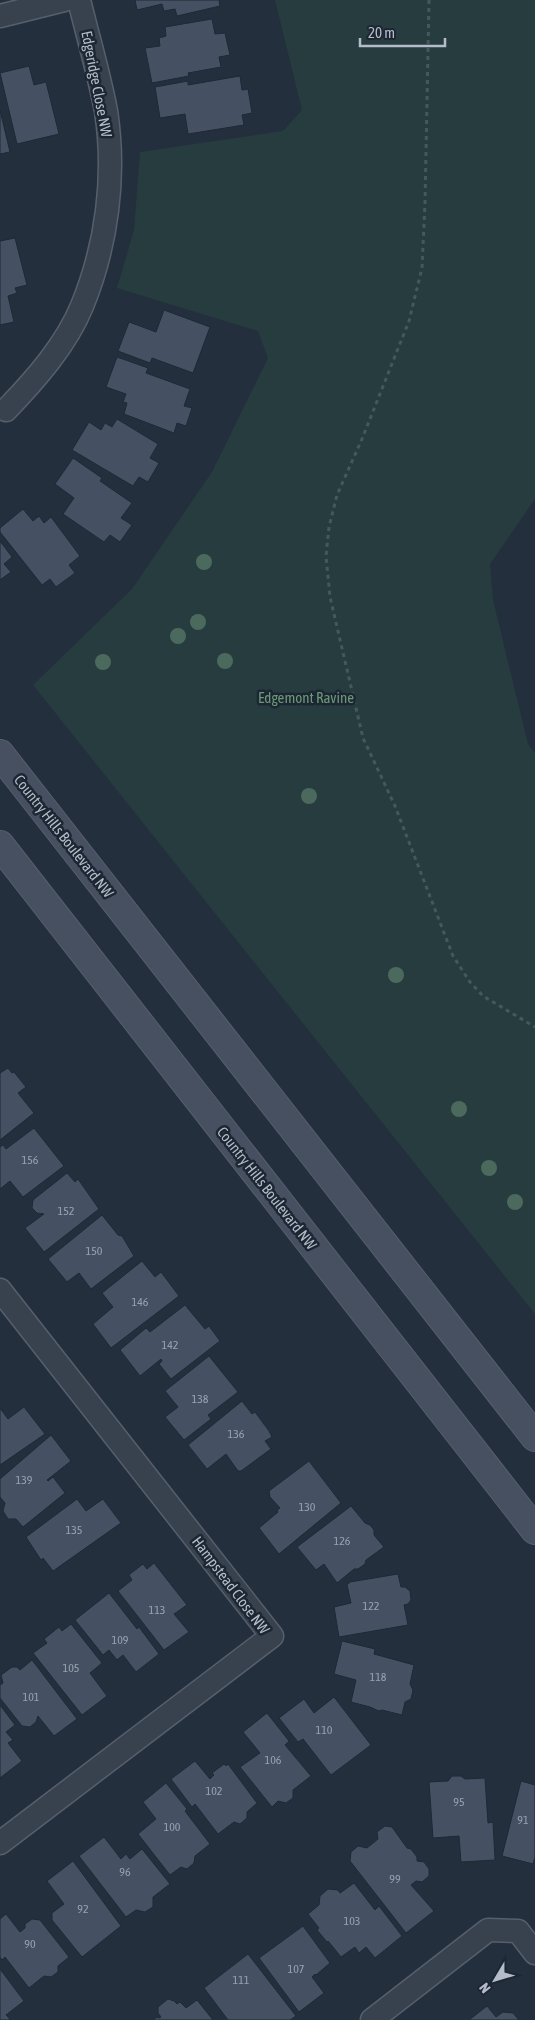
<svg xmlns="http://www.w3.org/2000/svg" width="535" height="2020" font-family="'Asap Condensed',sans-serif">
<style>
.green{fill:#263c3f}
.building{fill:#455162;stroke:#1f2835}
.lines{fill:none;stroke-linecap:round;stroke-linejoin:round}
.minor-casing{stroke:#565f6c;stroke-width:25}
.secondary-casing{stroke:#565f6c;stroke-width:30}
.path{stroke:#44595c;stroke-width:3;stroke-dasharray:4 4;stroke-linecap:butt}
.minor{stroke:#38414e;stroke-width:22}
.secondary{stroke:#465061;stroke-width:28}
.tree{fill:#4b6a5d}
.labels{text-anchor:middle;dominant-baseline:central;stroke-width:5;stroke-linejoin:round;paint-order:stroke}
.number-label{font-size:12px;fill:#98a1af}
.street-label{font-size:15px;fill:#b4bcc9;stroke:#1d2633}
.park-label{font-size:15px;fill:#6b9a76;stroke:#1d2633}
</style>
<rect width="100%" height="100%" fill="#242f3e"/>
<polygon class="green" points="275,0 535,0 535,499 490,564 493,600 528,744 535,753 535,1314 33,685 132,589 212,472 268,358 258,331 117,288 134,230 140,152 283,131 302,110"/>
<g class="building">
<polygon points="135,0 219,0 220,6 177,16 175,9 164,11 162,4 137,10"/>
<polygon points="212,19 215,34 225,33 230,55 219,57 221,67 188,73 189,76 152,83 145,48 160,46 159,38 166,36 165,27"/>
<polygon points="29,66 34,85 46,82 59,134 17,144 0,73"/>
<polygon points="240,76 242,90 248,89 252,113 242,115 244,125 188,134 185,114 160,118 155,87 188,81 188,85"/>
<polygon points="0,110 10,152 0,154"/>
<polygon points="15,238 27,285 15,288 17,293 8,296 14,322 0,325 0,241"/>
<polygon points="164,310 210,327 193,373 152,358 150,363 118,351 129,322 156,332"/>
<polygon points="117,357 148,368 146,373 190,389 184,406 192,408 186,426 177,423 174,433 124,414 127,403 123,402 126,394 106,387"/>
<polygon points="117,419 158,444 150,458 159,463 148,482 139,477 133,486 72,450 89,422 101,430 105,423 112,427"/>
<polygon points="73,458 102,478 100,481 132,503 121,518 132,525 120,542 110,535 104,542 63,514 74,498 55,484"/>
<polygon points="23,509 33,521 39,516 44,523 51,517 80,556 69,565 75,573 56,587 50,579 42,585 0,532 0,528"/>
<polygon points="0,541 12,557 4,564 11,572 0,580"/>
<polygon points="8,1068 12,1073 14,1072 26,1087 18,1093 34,1113 0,1140 0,1073"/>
<polygon points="34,1128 64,1166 23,1197 10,1181 0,1189 0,1147 3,1145 6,1149"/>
<polygon points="67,1173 75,1182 78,1179 99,1209 44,1252 25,1228 44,1214 37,1213 32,1208 33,1200"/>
<polygon points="102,1215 118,1235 122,1236 134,1256 91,1289 79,1273 67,1282 48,1259"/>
<polygon points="142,1261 155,1277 161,1272 179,1296 111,1348 93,1324 113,1307 102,1293"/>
<polygon points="185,1305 205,1329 209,1326 220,1341 171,1379 159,1364 162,1361 161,1359 140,1376 120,1350 146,1328 150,1332"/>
<polygon points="209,1356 238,1392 208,1415 211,1419 184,1440 165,1417 178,1407 165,1391"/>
<polygon points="242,1401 252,1414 255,1412 269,1431 272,1437 265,1441 271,1449 241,1471 238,1471 226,1454 207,1469 188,1445"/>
<polygon points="24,1407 45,1434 0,1465 0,1408 8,1419"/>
<polygon points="51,1435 71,1461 47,1480 48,1481 53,1477 65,1493 23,1527 16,1519 8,1519 3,1511 5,1503 0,1497 0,1479"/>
<polygon points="309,1461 341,1503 279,1554 259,1528 278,1512 277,1510 280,1508 270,1497 269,1491"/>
<polygon points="77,1499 86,1511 103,1499 121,1523 53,1571 43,1558 41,1560 26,1537"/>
<polygon points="351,1506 365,1523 370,1525 374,1530 374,1535 384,1547 366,1560 365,1564 358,1569 354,1569 337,1583 324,1564 316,1570 297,1547"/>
<polygon points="154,1563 187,1605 174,1614 189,1632 164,1650 118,1591 132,1580 129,1575 130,1574 143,1564 147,1569"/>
<polygon points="398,1574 401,1587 405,1587 410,1591 411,1600 408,1604 404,1605 408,1625 339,1637 334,1607 351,1603 347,1585 350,1582"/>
<polygon points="109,1593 137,1629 139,1627 159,1654 136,1672 123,1655 117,1660 109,1650 103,1655 75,1620"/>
<polygon points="71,1624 102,1663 90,1673 107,1696 82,1715 33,1653 47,1643 44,1639 59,1627 62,1631"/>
<polygon points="342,1641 375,1649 374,1654 414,1665 410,1684 413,1690 411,1699 405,1702 402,1715 382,1710 379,1711 370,1707 351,1702 356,1680 334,1674"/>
<polygon points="32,1660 77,1719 54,1736 38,1716 36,1722 30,1727 22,1726 0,1698 0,1685 3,1683 1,1675 12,1667 17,1667 20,1670"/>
<polygon points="334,1697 371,1745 331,1775 303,1739 298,1742 279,1718 304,1699 314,1713"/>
<polygon points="0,1705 15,1725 6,1732 13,1740 8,1743 22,1761 0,1778"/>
<polygon points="267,1713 289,1741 285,1745 311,1776 293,1790 293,1798 286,1803 278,1801 272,1807 240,1767 260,1753 243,1732"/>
<polygon points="195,1761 210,1779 214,1775 212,1773 224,1764 226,1766 228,1764 257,1803 247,1812 247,1818 240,1824 234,1822 218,1834 195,1804 192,1807 171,1779"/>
<polygon points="452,1776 461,1776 465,1779 485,1778 488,1823 493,1822 495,1860 461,1862 459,1836 433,1838 429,1782 448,1781"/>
<polygon points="521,1781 535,1785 535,1857 533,1864 502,1856"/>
<polygon points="166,1783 187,1809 185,1811 210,1844 195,1856 194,1863 187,1869 181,1867 170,1875 138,1834 156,1819 143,1802"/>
<polygon points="385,1826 392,1827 407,1848 411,1849 417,1857 417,1861 424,1862 429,1869 429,1876 422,1882 416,1881 411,1885 434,1911 406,1933 350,1861 351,1852 358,1846 367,1848 378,1839 377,1832"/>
<polygon points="104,1837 121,1859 126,1854 130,1859 142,1849 170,1884 153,1897 153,1907 145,1912 136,1910 126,1917 79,1856"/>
<polygon points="73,1861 121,1926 82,1957 52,1920 52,1913 64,1904 47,1881"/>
<polygon points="354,1883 375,1910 379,1906 402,1936 375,1958 366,1947 359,1953 355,1947 341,1957 328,1941 327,1942 317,1930 319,1928 308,1914 319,1905 320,1896 328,1889 338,1890 340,1893"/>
<polygon points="6,1914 20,1932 25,1928 25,1924 32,1919 40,1920 69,1957 58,1966 58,1972 51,1977 44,1976 29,1988 5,1957 2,1960 0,1957 0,1919"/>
<polygon points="303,1926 330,1963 316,1975 315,1974 312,1977 324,1993 299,2012 259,1958"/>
<polygon points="248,1954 296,2016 290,2020 228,2020 204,1988"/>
<polygon points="0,1969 24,2001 6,2015 10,2019 8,2020 0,2020"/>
<polygon points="168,1999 174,2001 177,2004 180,2002 186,2008 197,2000 213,2020 153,2020 157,2017 159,2018 161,2017 158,2013 158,2007"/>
<polygon points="487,2006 496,2017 503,2012 513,2013 519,2020 469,2020"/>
</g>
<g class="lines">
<defs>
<g id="minor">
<polyline points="0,16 64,0"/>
<path d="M6 410C35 380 66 345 82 306 107 245 116 176 106 111 99 74 88 37 79 0"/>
<polyline points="0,1290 272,1636 0,1843"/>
<polyline points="372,2020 488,1930 518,1931 535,1953"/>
</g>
<g id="secondary">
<polyline points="0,754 535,1437"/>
<polyline points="0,845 535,1530"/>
</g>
</defs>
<use href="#minor" class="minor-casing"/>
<use href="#secondary" class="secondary-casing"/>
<polyline class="path" points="429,0 425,203 422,268 409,321 362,439 337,495 329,527 326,556 330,597 363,738 395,806 453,956 470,982 483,996 535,1027"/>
<use href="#minor" class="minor"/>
<use href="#secondary" class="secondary"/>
</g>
<g class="tree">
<circle cx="204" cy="562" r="8"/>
<circle cx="198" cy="622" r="8"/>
<circle cx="178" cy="636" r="8"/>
<circle cx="225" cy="661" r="8"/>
<circle cx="103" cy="662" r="8"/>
<circle cx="309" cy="796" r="8"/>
<circle cx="396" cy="975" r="8"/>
<circle cx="459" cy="1109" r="8"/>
<circle cx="489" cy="1168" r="8"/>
<circle cx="515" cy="1202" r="8"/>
</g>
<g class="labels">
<g class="number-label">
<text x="30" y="1160">156</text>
<text x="66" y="1211">152</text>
<text x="94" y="1251">150</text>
<text x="140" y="1302">146</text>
<text x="170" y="1345">142</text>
<text x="200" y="1399">138</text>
<text x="236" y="1434">136</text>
<text x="24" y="1480">139</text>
<text x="307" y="1507">130</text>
<text x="74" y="1530">135</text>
<text x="342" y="1541">126</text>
<text x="371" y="1606">122</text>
<text x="157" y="1610">113</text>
<text x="120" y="1640">109</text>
<text x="71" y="1668">105</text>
<text x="378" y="1677">118</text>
<text x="31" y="1697">101</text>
<text x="324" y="1730">110</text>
<text x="273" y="1760">106</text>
<text x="214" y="1791">102</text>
<text x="459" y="1802">95</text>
<text x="523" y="1820">91</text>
<text x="172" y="1827">100</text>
<text x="125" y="1872">96</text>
<text x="395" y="1879">99</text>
<text x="83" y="1909">92</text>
<text x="352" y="1921">103</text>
<text x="30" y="1944">90</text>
<text x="296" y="1969">107</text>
<text x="241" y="1980">111</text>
</g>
<g class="street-label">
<text transform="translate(97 84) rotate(79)">Edgeridge Close NW</text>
<text transform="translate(64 836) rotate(52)">Country Hills Boulevard NW</text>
<text transform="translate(267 1188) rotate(52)">Country Hills Boulevard NW</text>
<text transform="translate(231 1585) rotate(53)">Hampstead Close NW</text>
</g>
<g class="park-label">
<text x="306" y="697">Edgemont Ravine</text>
</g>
</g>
<g transform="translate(495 1980) rotate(232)" stroke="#1d2633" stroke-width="4" paint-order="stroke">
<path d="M0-4L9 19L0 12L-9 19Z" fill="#b4bcc9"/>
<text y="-8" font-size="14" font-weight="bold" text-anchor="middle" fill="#b4bcc9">N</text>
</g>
<path d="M360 38v8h85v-8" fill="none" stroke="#b4bcc9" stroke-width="2.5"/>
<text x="368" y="38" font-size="15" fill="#b4bcc9" stroke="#1d2633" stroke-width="4" paint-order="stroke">20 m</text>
</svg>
